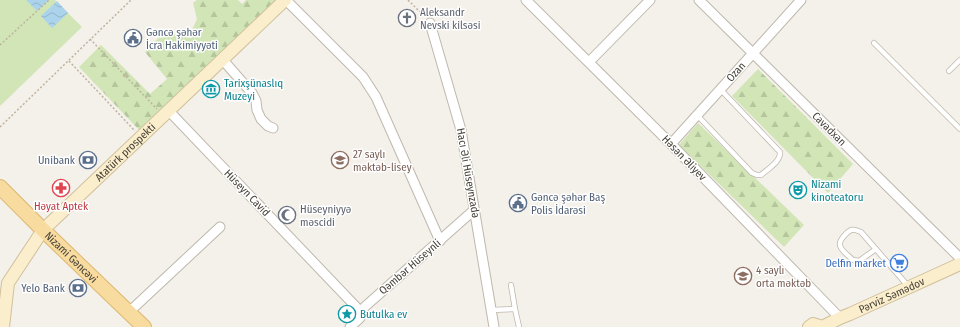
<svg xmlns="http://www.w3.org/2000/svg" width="960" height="327" font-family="'Fira Sans Condensed',sans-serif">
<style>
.forest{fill:url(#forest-firs)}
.park{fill:#d1e5b6}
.water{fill:url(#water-waves)}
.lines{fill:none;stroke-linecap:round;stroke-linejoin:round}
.lane-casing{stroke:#bfb8ad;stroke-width:6}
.street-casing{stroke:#bfb8ad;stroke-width:11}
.secondary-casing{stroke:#d0c19c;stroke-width:14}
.primary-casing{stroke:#dcb870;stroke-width:16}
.path{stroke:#bfb39f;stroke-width:1.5;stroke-dasharray:2 2;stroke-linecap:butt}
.lane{stroke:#fff;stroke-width:4.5}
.street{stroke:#fff;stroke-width:9}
.secondary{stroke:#fbeecc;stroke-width:12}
.primary{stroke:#f7db9f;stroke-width:14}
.labels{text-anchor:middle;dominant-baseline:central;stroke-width:3;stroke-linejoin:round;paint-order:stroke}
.worship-label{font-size:11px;fill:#5b616d;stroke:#fff;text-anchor:start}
.service-label{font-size:11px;fill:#4e5e75;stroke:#fff;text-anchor:start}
.street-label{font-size:11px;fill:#474138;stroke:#fff}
.culture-label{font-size:11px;fill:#0d838f;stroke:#fff;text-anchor:start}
.education-label{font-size:11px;fill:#785e54;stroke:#fff;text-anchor:start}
.health-label{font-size:11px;fill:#be3a42;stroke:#fff}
.shop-label{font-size:11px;fill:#366cbe;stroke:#fff;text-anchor:end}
</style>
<defs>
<pattern id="forest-firs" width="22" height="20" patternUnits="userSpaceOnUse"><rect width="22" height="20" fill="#d1e5b6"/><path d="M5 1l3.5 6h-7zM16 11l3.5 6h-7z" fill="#b5c69d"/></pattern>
<pattern id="water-waves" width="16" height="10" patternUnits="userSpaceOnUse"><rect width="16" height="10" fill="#abd3ec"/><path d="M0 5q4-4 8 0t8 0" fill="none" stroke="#94b6cb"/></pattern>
</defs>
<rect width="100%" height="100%" fill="#f4f0ea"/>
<g class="forest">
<polygon points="197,0 238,0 242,4 246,0 280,0 142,133 79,67 101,45 150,94 167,79 145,52 160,36 191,32 197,19 193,3"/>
<polygon points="758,69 853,164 828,193 732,96"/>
<polygon points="698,123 804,225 784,247 679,145"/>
</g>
<polygon class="park" points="0,0 55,0 82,27 0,106"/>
<g class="water">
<polygon points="26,0 49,0 37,11"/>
<polygon points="57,1 68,13 52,28 41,16"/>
</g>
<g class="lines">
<defs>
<g id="lane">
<polyline points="874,43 960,129"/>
<polyline points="949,71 960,60"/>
<path d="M697 115 752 173 757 175H761C768 169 781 161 780 152L721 90"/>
<path d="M876 249 859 261 853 260C850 257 840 250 840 245 839 240 847 232 851 230 855 229 858 231 861 232L908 286"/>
<polyline points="511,285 515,309 519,327"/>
<polyline points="491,310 515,309"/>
</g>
<g id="street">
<polyline points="286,0 363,77 376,97 440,241"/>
<polyline points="526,0 671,144 840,318"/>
<polyline points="699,0 960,258"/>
<polyline points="430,23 461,130 494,327"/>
<polyline points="222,59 252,93 256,101 257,110 261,119 268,126 273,128"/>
<polyline points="589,62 650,0"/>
<polyline points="168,110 360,311"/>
<polyline points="671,144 801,0"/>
<polyline points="128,313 220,227"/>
<polyline points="350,327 360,318 360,311 474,210"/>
</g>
<g id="secondary">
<path id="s1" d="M3 327 8 283 43 230 285 0"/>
<path id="s2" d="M809 327 813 324 822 327 840 318 850 314 960 264"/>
</g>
<g id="primary">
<path id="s3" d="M0 187 43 230 144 327"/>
</g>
</defs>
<use href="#lane" class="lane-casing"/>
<use href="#street" class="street-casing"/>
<use href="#secondary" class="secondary-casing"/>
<use href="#primary" class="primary-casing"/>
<g class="path">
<polyline points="408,0 425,17"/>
<polyline points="90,39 157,109"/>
<polyline points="0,45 49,0"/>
<polyline points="69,61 135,131"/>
<polyline points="0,127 131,0"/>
</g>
<use href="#lane" class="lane"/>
<use href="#street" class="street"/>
<use href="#secondary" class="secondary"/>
<use href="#primary" class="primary"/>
</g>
<defs>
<symbol id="church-ring" viewBox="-11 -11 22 22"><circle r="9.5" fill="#fff" stroke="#6b7280" stroke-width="1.5"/><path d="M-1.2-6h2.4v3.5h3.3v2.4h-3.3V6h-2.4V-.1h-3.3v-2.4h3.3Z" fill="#6b7280"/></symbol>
<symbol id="civic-ring" viewBox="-11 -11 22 22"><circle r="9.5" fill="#fff" stroke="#5c6f8a" stroke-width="1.5"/><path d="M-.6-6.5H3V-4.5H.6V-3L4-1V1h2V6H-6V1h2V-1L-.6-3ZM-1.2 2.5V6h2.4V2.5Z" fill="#5c6f8a"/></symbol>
<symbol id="museum-ring" viewBox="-11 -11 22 22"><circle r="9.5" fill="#fff" stroke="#0f9aa8" stroke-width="1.5"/><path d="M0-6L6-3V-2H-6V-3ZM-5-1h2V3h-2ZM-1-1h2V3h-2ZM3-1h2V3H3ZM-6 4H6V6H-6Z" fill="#0f9aa8"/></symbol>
<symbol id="bank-ring" viewBox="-11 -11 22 22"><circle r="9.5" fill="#fff" stroke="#5c6f8a" stroke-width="1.5"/><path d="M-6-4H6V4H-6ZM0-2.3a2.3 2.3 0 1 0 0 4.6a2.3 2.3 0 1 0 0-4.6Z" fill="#5c6f8a"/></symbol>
<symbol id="school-ring" viewBox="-11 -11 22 22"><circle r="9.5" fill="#fff" stroke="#8d6e63" stroke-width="1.5"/><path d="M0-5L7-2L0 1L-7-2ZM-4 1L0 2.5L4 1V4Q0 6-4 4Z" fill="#8d6e63"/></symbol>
<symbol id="pharmacy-ring" viewBox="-11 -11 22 22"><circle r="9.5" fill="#fff" stroke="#e0444e" stroke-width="1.5"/><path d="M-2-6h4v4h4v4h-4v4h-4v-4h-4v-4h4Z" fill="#e0444e"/></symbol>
<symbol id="theatre-ring" viewBox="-11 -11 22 22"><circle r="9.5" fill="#fff" stroke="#0f9aa8" stroke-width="1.5"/><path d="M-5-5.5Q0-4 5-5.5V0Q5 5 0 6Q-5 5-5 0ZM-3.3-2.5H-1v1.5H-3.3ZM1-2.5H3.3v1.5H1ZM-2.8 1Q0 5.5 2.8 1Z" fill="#0f9aa8"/></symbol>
<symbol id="mosque-ring" viewBox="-11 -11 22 22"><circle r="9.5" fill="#fff" stroke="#6b7280" stroke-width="1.5"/><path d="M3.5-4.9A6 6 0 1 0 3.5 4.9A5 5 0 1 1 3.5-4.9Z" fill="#6b7280"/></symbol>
<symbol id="supermarket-ring" viewBox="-11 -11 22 22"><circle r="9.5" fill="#fff" stroke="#3f7fe0" stroke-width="1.5"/><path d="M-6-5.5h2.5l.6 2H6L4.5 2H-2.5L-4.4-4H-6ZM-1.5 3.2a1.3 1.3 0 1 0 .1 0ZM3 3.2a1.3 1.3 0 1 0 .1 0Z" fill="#3f7fe0"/></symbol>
<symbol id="sight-ring" viewBox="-11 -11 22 22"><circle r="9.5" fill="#fff" stroke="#0f9aa8" stroke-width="1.5"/><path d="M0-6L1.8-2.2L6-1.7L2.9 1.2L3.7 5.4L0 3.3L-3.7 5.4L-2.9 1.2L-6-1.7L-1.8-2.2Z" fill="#0f9aa8"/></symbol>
</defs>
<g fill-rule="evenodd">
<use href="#church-ring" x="397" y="8" width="20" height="20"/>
<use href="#civic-ring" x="123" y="28" width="20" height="20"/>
<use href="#museum-ring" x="201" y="79" width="20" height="20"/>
<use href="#bank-ring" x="78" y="150" width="20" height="20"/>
<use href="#school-ring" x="330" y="150" width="20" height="20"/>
<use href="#pharmacy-ring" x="51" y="178" width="20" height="20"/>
<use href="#theatre-ring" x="788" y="180" width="20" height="20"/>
<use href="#civic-ring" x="508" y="193" width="20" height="20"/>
<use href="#mosque-ring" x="277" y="205" width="20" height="20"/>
<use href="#supermarket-ring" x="889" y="253" width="20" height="20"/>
<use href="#school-ring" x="733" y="266" width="20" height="20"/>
<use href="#bank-ring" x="68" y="278" width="20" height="20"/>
<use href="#sight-ring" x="337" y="304" width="20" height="20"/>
</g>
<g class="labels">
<g class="worship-label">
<text x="420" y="12">Aleksandr<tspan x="420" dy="13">Nevski kilsəsi</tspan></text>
<text x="300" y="209">Hüseyniyyə<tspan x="300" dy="13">məscidi</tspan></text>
</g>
<g class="service-label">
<text x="146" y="32">Gəncə şəhər<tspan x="146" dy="13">İcra Hakimiyyəti</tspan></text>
<text x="75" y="160" text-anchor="end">Unibank</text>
<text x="531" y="197">Gəncə şəhər Baş<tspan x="531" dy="13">Polis İdarəsi</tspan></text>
<text x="65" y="288" text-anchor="end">Yelo Bank</text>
</g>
<g class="street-label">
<text transform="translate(736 72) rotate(-48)">Ozan</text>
<text transform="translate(829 129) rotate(45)">Cavadxan</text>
<text stroke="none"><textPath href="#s1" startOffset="221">Atatürk prospekti</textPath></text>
<text transform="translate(684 158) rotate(46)">Həsən Əliyev</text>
<text transform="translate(468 173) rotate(80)">Hacı Əli Hüseynzadə</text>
<text transform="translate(247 193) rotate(46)">Hüseyn Cavid</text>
<text stroke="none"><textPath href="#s3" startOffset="100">Nizami Gəncəvi</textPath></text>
<text transform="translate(410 267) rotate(-41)">Qəmbər Hüseynli</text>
<text stroke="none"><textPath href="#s2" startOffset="91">Pərviz Səmədov</textPath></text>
</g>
<g class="culture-label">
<text x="224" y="83">Tarixşünaslıq<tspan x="224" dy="13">Muzeyi</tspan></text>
<text x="811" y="184">Nizami<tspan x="811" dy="13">kinoteatoru</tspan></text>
<text x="360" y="314">Butulka ev</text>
</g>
<g class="education-label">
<text x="353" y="154">27 saylı<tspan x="353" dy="13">məktəb-lisey</tspan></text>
<text x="756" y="270">4 saylı<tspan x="756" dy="13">orta məktəb</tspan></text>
</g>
<g class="health-label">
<text x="61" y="206">Həyat Aptek</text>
</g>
<g class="shop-label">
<text x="886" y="263">Delfin market</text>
</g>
</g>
</svg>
